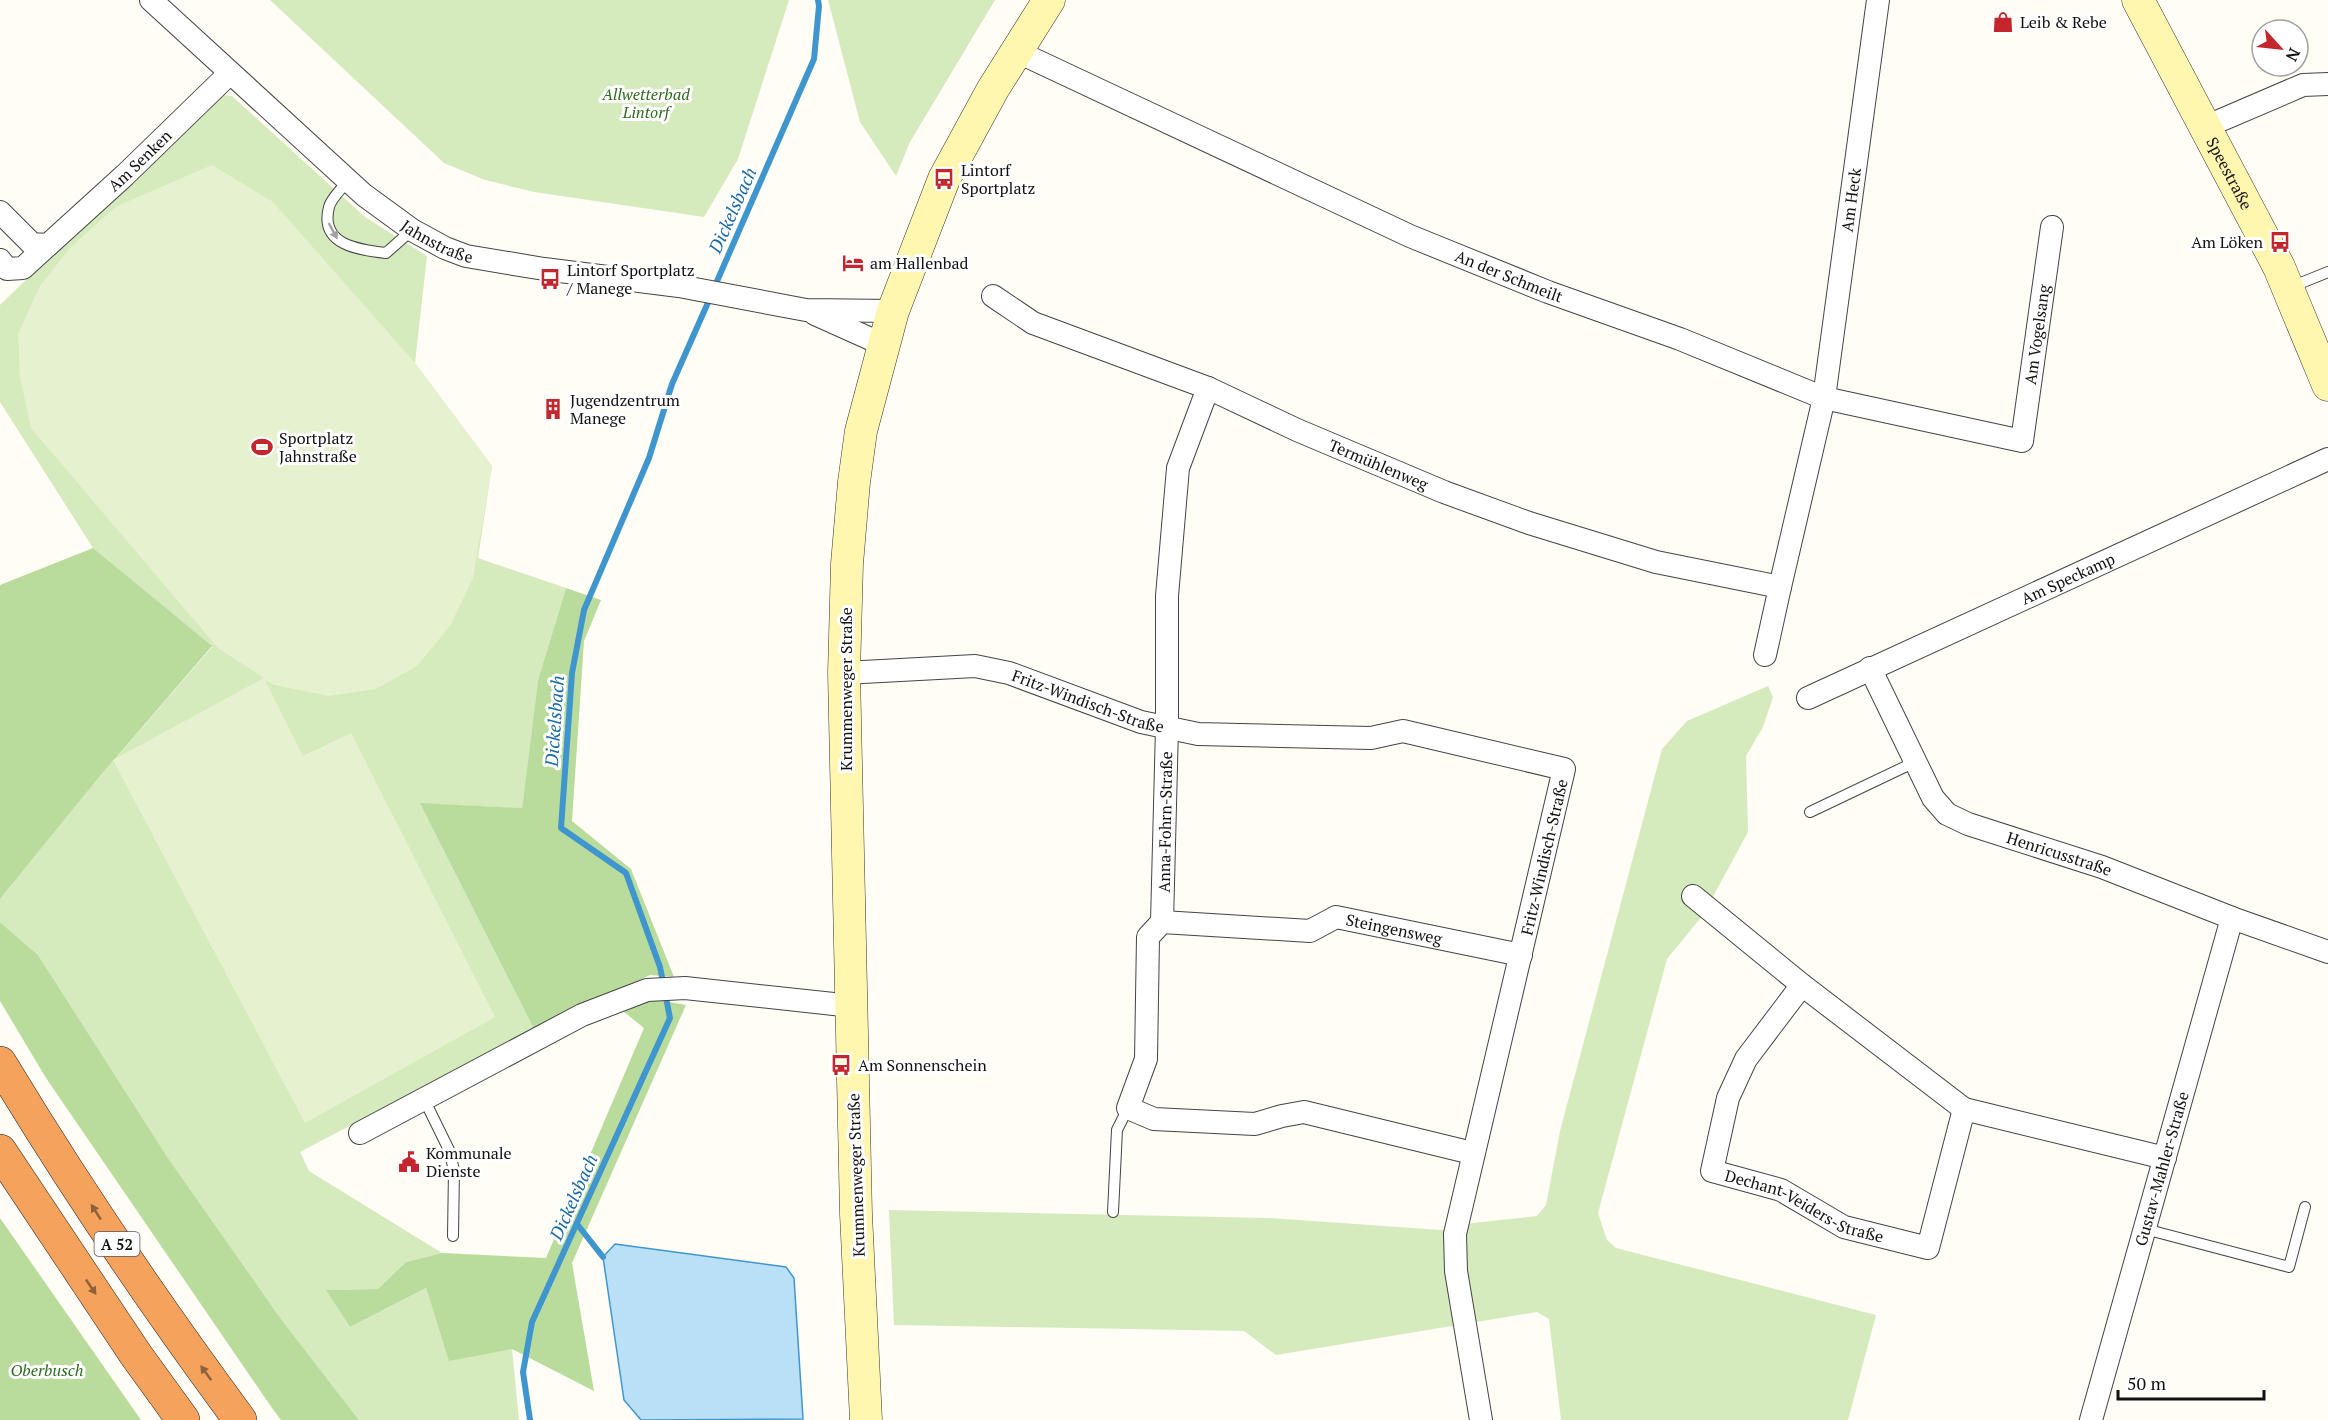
<svg xmlns="http://www.w3.org/2000/svg" width="2328" height="1420" font-family="'PT Serif',serif">
<style>
.green{fill:#d5ebbd}
.forest{fill:#b9dc9c}
.pitch{fill:#e6f2cf}
.water{fill:#b9e0f7;stroke:#3f96cf;stroke-width:1.5}
.lines{fill:none;stroke-linecap:round;stroke-linejoin:round}
.stream{stroke:#3f96cf;stroke-width:6}
.lane-casing{stroke:#444;stroke-width:12}
.street-casing{stroke:#444;stroke-width:24}
.secondary-casing{stroke:#333;stroke-width:33}
.highway-casing{stroke:#222;stroke-width:34}
.lane{stroke:#fff;stroke-width:10}
.street{stroke:#fff;stroke-width:22}
.secondary{stroke:#fff6b0;stroke-width:32}
.highway{stroke:#f5a25d;stroke-width:33}
.oneway{fill:#a0a0a0}
.oneway2{fill:#8e613b}
.labels{text-anchor:middle;dominant-baseline:central;stroke-width:6;stroke-linejoin:round;paint-order:stroke}
.shield{fill:#fff;stroke:#585858;stroke-width:1.5}
.shield-label{font-size:15px;font-weight:bold;fill:#111}
.poi-label{font-size:16px;fill:#111;stroke:#fff;text-anchor:start}
.park-label{font-size:16px;font-style:italic;fill:#2f6b1f;stroke:#fff}
.street-label{font-size:16px;fill:#111;stroke:#fff}
.water-label{font-size:18px;font-style:italic;fill:#1768a6;stroke:#fff}
</style>
<rect width="100%" height="100%" fill="#fffdf5"/>
<g class="green">
<polygon points="270,0 789,0 738,159 704,217 534,192 485,180 444,163"/>
<polygon points="828,0 995,0 910,142 896,176 860,122"/>
<polygon points="217,94 232,96 365,217 427,256 415,363 492,466 478,558 566,588 538,680 522,808 421,804 534,1029 300,1152 309,1171 442,1253 406,1262 378,1289 327,1290 350,1327 426,1288 449,1360 512,1349 519,1420 359,1420 281,1319 168,1158 38,955 0,922 0,899 100,776 212,647 93,548 0,402 0,305"/>
<polygon points="1768,686 1773,697 1763,727 1746,756 1748,832 1703,915 1667,959 1598,1213 1607,1240 1616,1248 1876,1315 1848,1420 1561,1420 1549,1319 1537,1312 1276,1355 1244,1331 894,1325 889,1210 1269,1218 1441,1230 1473,1223 1537,1216 1546,1205 1560,1131 1662,749 1687,721"/>
</g>
<g class="forest">
<polygon points="93,548 212,646 100,776 0,899 0,585"/>
<polygon points="566,588 601,600 584,641 572,821 631,869 674,977 650,975 534,1029 420,803 522,808 538,680"/>
<polygon points="0,922 38,955 168,1158 281,1319 359,1420 281,1420 272,1408 46,1078 0,1001"/>
<polygon points="653,999 686,1005 572,1263 594,1391 512,1349 449,1361 426,1288 350,1327 326,1290 378,1289 406,1262 442,1253 546,1258 644,1028 623,1011"/>
<polygon points="0,1218 141,1420 0,1420"/>
</g>
<polygon class="pitch" points="212,165 273,202 415,363 492,466 473,578 450,626 417,666 376,689 329,696 274,685 265,680 303,756 351,733 495,1017 305,1123 113,760 264,678 218,648 31,428 20,377 18,334 40,286 71,247 117,206"/>
<polygon class="water" points="615,1244 786,1267 794,1278 803,1419 641,1420 624,1400 603,1257"/>
<g class="lines">
<g class="stream">
<polyline points="714,288 814,59 819,6 818,0"/>
<polyline points="577,1224 603,1257"/>
<polyline points="530,1420 523,1372 532,1322 670,1018 660,967 626,873 561,828 572,673 584,610 649,458 672,384 710,298"/>
</g>
<defs>
<g id="lane">
<path d="M348 180C343 188 331 198 329 207 319 245 359 250 386 253L412 230"/>
<polyline points="2291,287 2328,272"/>
<polyline points="1810,812 1915,762"/>
<polyline points="424,1099 449,1150 454,1170 453,1236"/>
<polyline points="1113,1212 1117,1130 1128,1108"/>
<polyline points="2145,1229 2289,1267 2305,1207"/>
</g>
<g id="street">
<path id="s1" d="M151 0 364 195 412 230 445 248 466 256 544 269 679 286 806 310 893 311"/>
<path id="s2" d="M1016 51 1410 236 1548 292 1680 339 1824 398 2022 441 2052 227"/>
<polyline points="2205,127 2303,85 2328,84"/>
<path id="s3" d="M0 212 32 244 48 245 125 175 230 73"/>
<polyline points="0,260 7,269 23,268 48,245"/>
<path id="s4" d="M993 296 1033 323 1208 388 1297 430 1444 492 1529 523 1656 562 1780 587 1765 655"/>
<polyline points="815,314 884,345"/>
<polyline points="1208,388 1178,468 1167,596 1167,727 1162,922 1148,937 1146,1059 1128,1108 1154,1119 1255,1124 1282,1116 1304,1112 1472,1153"/>
<path id="s5" d="M1780 587 1824 398 1878 0"/>
<path id="s6" d="M1870 668 1933 798 1947 814 1968 824 2102 867 2232 918 2328 952"/>
<path id="s7" d="M844 673 975 666 1009 673 1141 722 1198 734 1371 738 1403 731 1564 769 1455 1234 1456 1271 1481 1420"/>
<path id="s8" d="M1808 698 2328 459"/>
<polyline points="1693,896 1802,985 1964,1109 2165,1158"/>
<path id="s9" d="M1162 922 1310 931 1336 917 1521 955"/>
<path id="s10" d="M1802 985 1746 1059 1728 1098 1712 1171 1781 1190 1844 1227 1928 1248 1964 1109"/>
<polyline points="360,1133 582,1015 647,990 685,988 852,1006"/>
<path id="s11" d="M2091 1420 2232 918"/>
</g>
<g id="secondary">
<path id="s12" d="M2138 0 2279 267 2328 385"/>
<polyline points="866,1420 856,1214 844,673 847,564 854,482 861,431 893,311 944,179 993,89 1049,0"/>
</g>
<g id="highway">
<path d="M0 1063C74 1186 155 1305 240 1420"/>
<polyline points="0,1151 136,1355 183,1420"/>
</g>
</defs>
<use href="#lane" class="lane-casing"/>
<use href="#street" class="street-casing"/>
<use href="#secondary" class="secondary-casing"/>
<use href="#highway" class="highway-casing"/>
<use href="#lane" class="lane"/>
<use href="#street" class="street"/>
<use href="#secondary" class="secondary"/>
<use href="#highway" class="highway"/>
</g>
<defs><path id="oneway-solid" d="M-6-.8H1V-3.2L6.5 0L1 3.2V.8H-6Z" transform="scale(1.5)"/></defs>
<use class="oneway" href="#oneway-solid" transform="translate(333 231) rotate(62)"/>
<g class="oneway2">
<use href="#oneway-solid" transform="translate(96 1212) rotate(-123)"/>
<use href="#oneway-solid" transform="translate(91 1287) rotate(56)"/>
<use href="#oneway-solid" transform="translate(206 1373) rotate(-126)"/>
</g>
<defs>
<symbol id="shop-bare" viewBox="-9 -9 18 18"><path d="M-5-2.5h2.3a2.7 3.5 0 0 1 5.4 0H5L5.5 6h-11ZM-1.5-2.5h3a1.5 2.3 0 0 0-3 0Z" fill="#c4262e" stroke="#fff" stroke-width="2.5" paint-order="stroke"/></symbol>
<symbol id="bus-bare" viewBox="-9 -9 18 18"><path d="M-5-6H5V4H4V6H2V4H-2V6H-4V4H-5ZM-3.5-4V0h7V-4ZM-3.5 1.2v1.5H-2V1.2ZM2 1.2v1.5H3.5V1.2Z" fill="#c4262e" stroke="#fff" stroke-width="2.5" paint-order="stroke"/></symbol>
<symbol id="hotel-bare" viewBox="-9 -9 18 18"><path d="M-6-4.5h1.5V1H6V5H4.5V3h-9V5H-6ZM-4 0a1.8 1.8 0 1 1 3.6 0ZM.5 0V-2.5h3Q6-2.5 6 0Z" fill="#c4262e" stroke="#fff" stroke-width="2.5" paint-order="stroke"/></symbol>
<symbol id="building-bare" viewBox="-9 -9 18 18"><path d="M-4-6H4V6H1V3H-1V6H-4ZM-2.5-4.3h1.7v1.8h-1.7ZM.8-4.3h1.7v1.8H.8ZM-2.5-1h1.7V.8h-1.7ZM.8-1h1.7V.8H.8Z" fill="#c4262e" stroke="#fff" stroke-width="2.5" paint-order="stroke"/></symbol>
<symbol id="stadium-bare" viewBox="-9 -9 18 18"><path d="M0-5a6.5 5 0 1 0 0 10a6.5 5 0 1 0 0-10ZM-3.5-1.8h7v3.6h-7Z" fill="#c4262e" stroke="#fff" stroke-width="2.5" paint-order="stroke"/></symbol>
<symbol id="civic-bare" viewBox="-9 -9 18 18"><path d="M-.6-6.5H3V-4.5H.6V-3L4-1V1h2V6H-6V1h2V-1L-.6-3ZM-1.2 2.5V6h2.4V2.5Z" fill="#c4262e" stroke="#fff" stroke-width="2.5" paint-order="stroke"/></symbol>
</defs>
<g fill-rule="evenodd">
<use href="#shop-bare" x="1988" y="7" width="30" height="30"/>
<use href="#bus-bare" x="929" y="164" width="30" height="30"/>
<use href="#bus-bare" x="2265" y="227" width="30" height="30"/>
<use href="#hotel-bare" x="838" y="248" width="30" height="30"/>
<use href="#bus-bare" x="535" y="264" width="30" height="30"/>
<use href="#building-bare" x="538" y="394" width="30" height="30"/>
<use href="#stadium-bare" x="247" y="432" width="30" height="30"/>
<use href="#bus-bare" x="826" y="1050" width="30" height="30"/>
<use href="#civic-bare" x="394" y="1147" width="30" height="30"/>
</g>
<g class="labels">
<rect class="shield" x="94.5" y="1232" width="45" height="24" rx="4.5"/>
<g class="shield-label">
<text x="117" y="1244">A 52</text>
</g>
<g class="poi-label">
<text x="2020" y="22">Leib &amp; Rebe</text>
<text x="961" y="170">Lintorf<tspan x="961" dy="18">Sportplatz</tspan></text>
<text x="2263" y="242" text-anchor="end">Am Löken</text>
<text x="870" y="263">am Hallenbad</text>
<text x="567" y="270">Lintorf Sportplatz<tspan x="567" dy="18">/ Manege</tspan></text>
<text x="570" y="400">Jugendzentrum<tspan x="570" dy="18">Manege</tspan></text>
<text x="279" y="438">Sportplatz<tspan x="279" dy="18">Jahnstraße</tspan></text>
<text x="858" y="1065">Am Sonnenschein</text>
<text x="426" y="1153">Kommunale<tspan x="426" dy="18">Dienste</tspan></text>
</g>
<g class="park-label">
<text x="646" y="94">Allwetterbad<tspan x="646" dy="18">Lintorf</tspan></text>
<text x="47" y="1370">Oberbusch</text>
</g>
<g class="street-label">
<text stroke="none"><textPath href="#s3" startOffset="186">Am Senken</textPath></text>
<text stroke="none"><textPath href="#s12" startOffset="196">Speestraße</textPath></text>
<text stroke="none"><textPath href="#s5" startOffset="394">Am Heck</textPath></text>
<text stroke="none"><textPath href="#s1" startOffset="376">Jahnstraße</textPath></text>
<text stroke="none"><textPath href="#s2" startOffset="542">An der Schmeilt</textPath></text>
<text stroke="none"><textPath href="#s2" startOffset="1190">Am Vogelsang</textPath></text>
<text stroke="none"><textPath href="#s4" startOffset="422">Termühlenweg</textPath></text>
<text stroke="none"><textPath href="#s8" startOffset="286">Am Speckamp</textPath></text>
<text transform="translate(846 689) rotate(-90)">Krummenweger Straße</text>
<text stroke="none"><textPath href="#s7" startOffset="250">Fritz-Windisch-Straße</textPath></text>
<text transform="translate(1165 822) rotate(-89)">Anna-Fohrn-Straße</text>
<text stroke="none"><textPath href="#s6" startOffset="285">Henricusstraße</textPath></text>
<text transform="translate(1544 857) rotate(-77)">Fritz-Windisch-Straße</text>
<text stroke="none"><textPath href="#s9" startOffset="237">Steingensweg</textPath></text>
<text stroke="none"><textPath href="#s11" startOffset="261">Gustav-Mahler-Straße</textPath></text>
<text transform="translate(856 1175) rotate(-92)">Krummenweger Straße</text>
<text stroke="none"><textPath href="#s10" startOffset="310">Dechant-Veiders-Straße</textPath></text>
</g>
<g class="water-label">
<text transform="translate(732 210) rotate(-66)">Dickelsbach</text>
<text transform="translate(554 721) rotate(-86)">Dickelsbach</text>
<text transform="translate(573 1197) rotate(-66)">Dickelsbach</text>
</g>
</g>
<g transform="translate(2280 48) rotate(117)"><circle r="28" fill="#ffffff" stroke="#a0a0a0" stroke-width="1.5"/>
<path d="M0-4.5L10 22L0 15L-10 22Z" fill="#c4262e"/>
<text y="-9" font-size="16" font-weight="bold" text-anchor="middle" fill="#111111">N</text>
</g>
<path d="M2118 1390v9h146v-9" fill="none" stroke="#111111" stroke-width="3"/>
<text x="2127" y="1390" font-size="18" fill="#111111" stroke="#ffffff" stroke-width="4.5" paint-order="stroke">50 m</text>
</svg>
